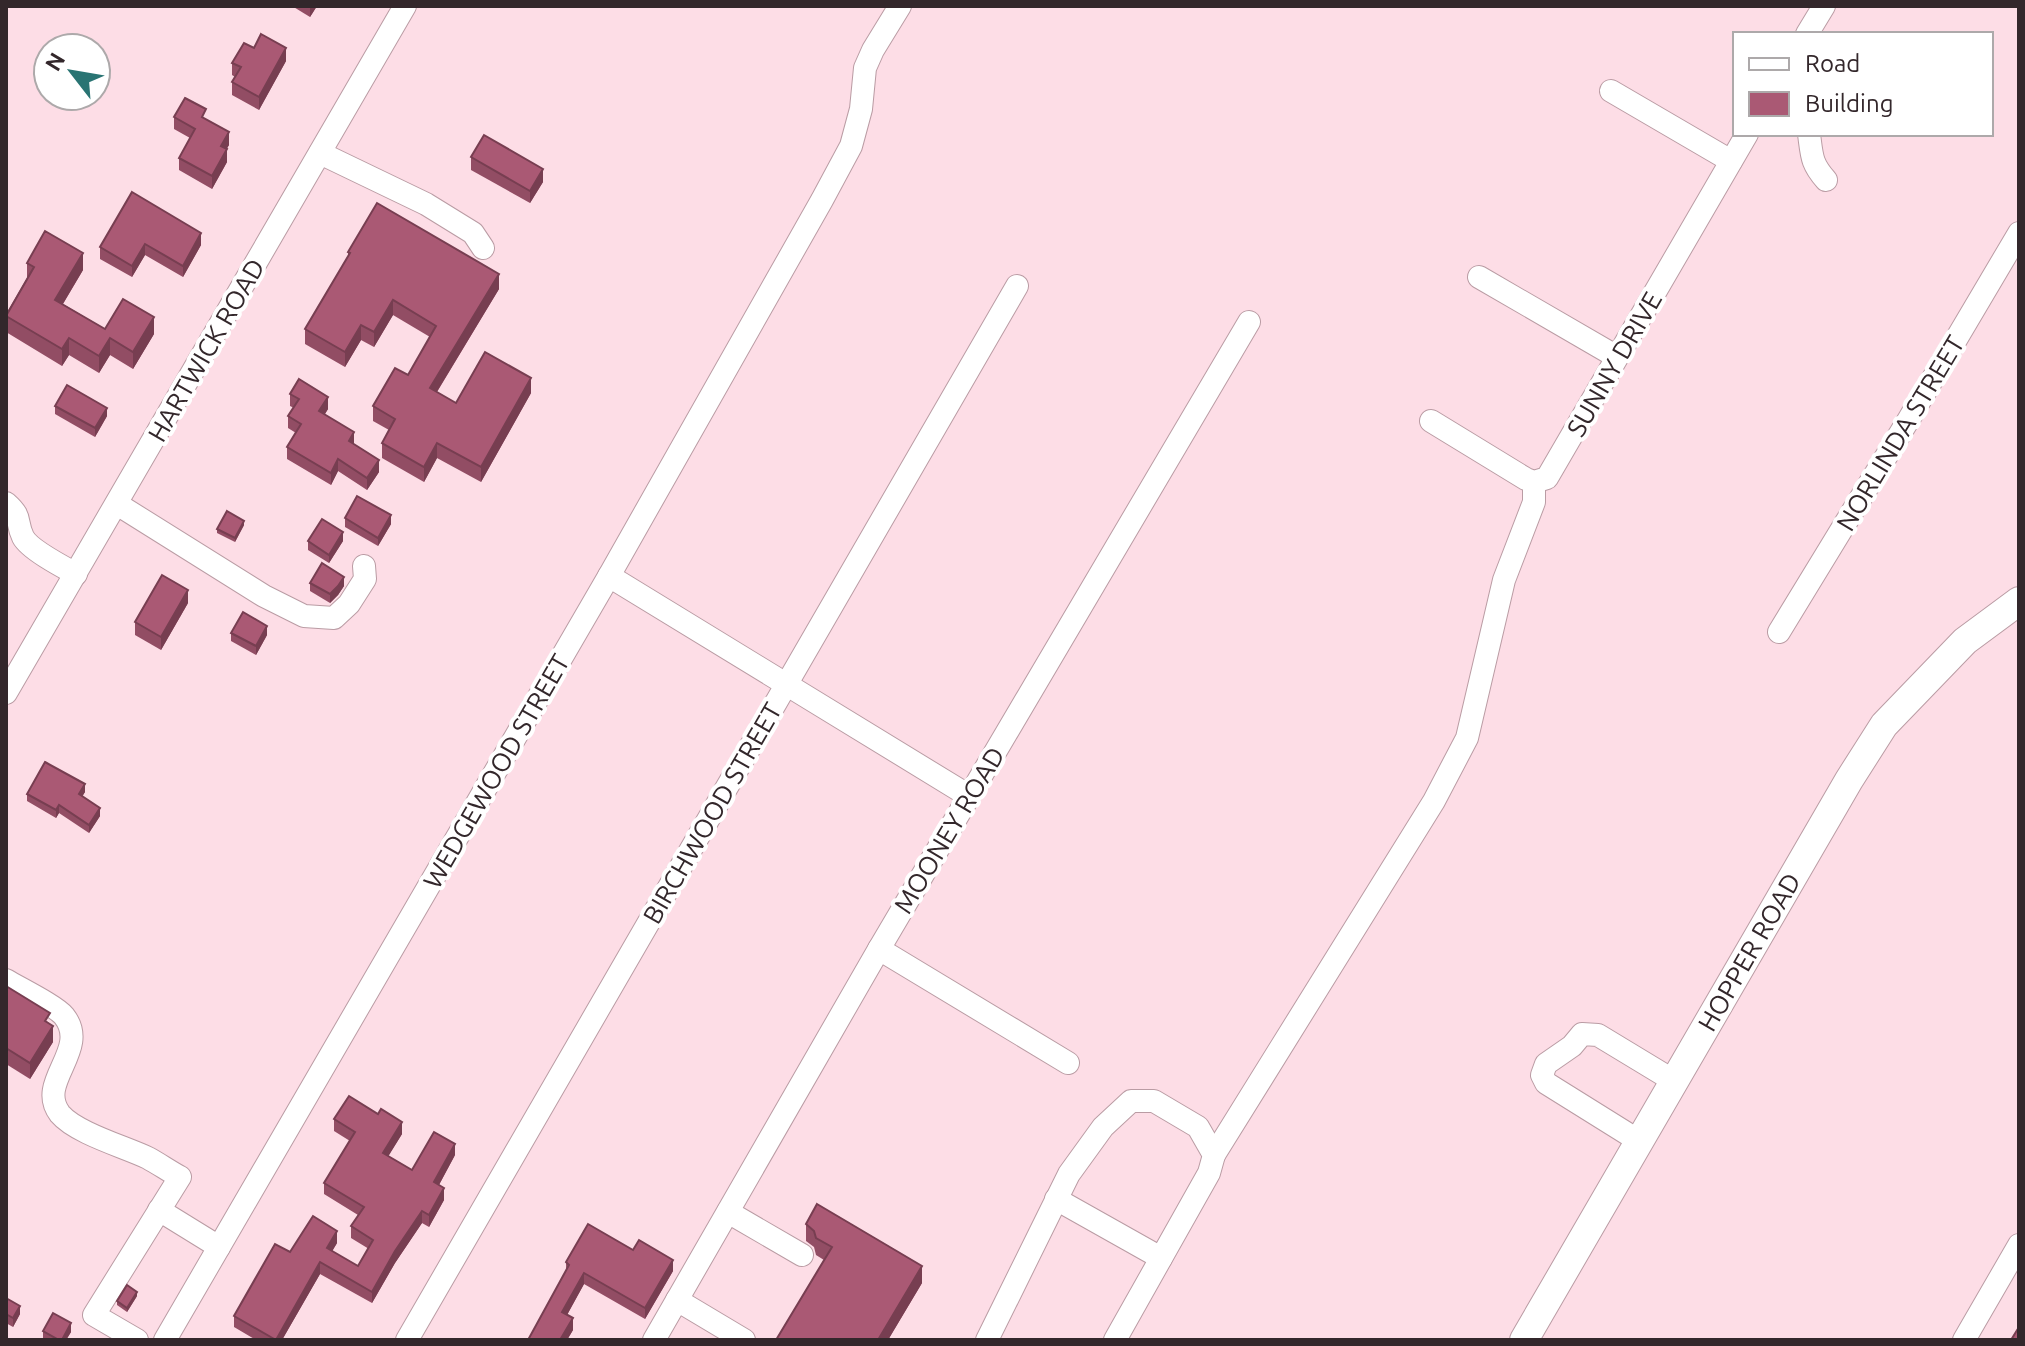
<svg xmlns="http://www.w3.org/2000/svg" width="2025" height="1346" font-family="Ubuntu,sans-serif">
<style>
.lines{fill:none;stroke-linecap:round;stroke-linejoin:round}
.minor-casing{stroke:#ba9ca4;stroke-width:24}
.major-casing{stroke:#ba9ca4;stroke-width:30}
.minor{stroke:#fff;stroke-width:22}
.major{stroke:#fff;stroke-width:28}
.wall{fill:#924d64}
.shaded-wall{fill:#773e51}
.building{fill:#aa5974;stroke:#773e51;stroke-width:2}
.labels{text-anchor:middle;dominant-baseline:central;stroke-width:8;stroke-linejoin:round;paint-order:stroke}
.street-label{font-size:26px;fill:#33272b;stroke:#fff}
</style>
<rect width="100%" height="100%" fill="#fddde6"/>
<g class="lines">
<defs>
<g id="minor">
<polyline points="1807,34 1824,6"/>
<polyline points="1611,91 1731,161"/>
<path d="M1809 134C1812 156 1811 163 1826 180"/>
<polyline points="320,153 426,204 473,233 483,248"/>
<polyline points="1479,277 1617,357"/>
<polyline points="1431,421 1526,479 1534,482 1547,478 1747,134"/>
<path d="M6 503C23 518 15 520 23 537 29 549 63 567 76 574"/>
<polyline points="117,504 264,596 304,616 334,618 349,604 365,579 364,566"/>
<polyline points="609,576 969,796"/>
<polyline points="1779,632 1909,419 2019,233"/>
<polyline points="6,693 405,6"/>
<polyline points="879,949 1068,1063"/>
<path d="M6 980C19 988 56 1006 64 1016 91 1050 35 1082 60 1114 76 1133 125 1147 148 1158 159 1164 169 1171 180 1177L94 1315 137 1340"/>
<polyline points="1639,1141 1546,1083 1542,1075 1546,1064 1572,1046 1582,1034 1598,1035 1674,1081"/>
<polyline points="1214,1155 1434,801 1467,738 1504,580 1534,502 1534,482"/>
<polyline points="1056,1199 1161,1258"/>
<polyline points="159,1210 219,1247"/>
<polyline points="728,1212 802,1255"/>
<polyline points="677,1300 744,1340"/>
<polyline points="165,1340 609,576 822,200 851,146 861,109 865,68 873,50 900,6"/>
<polyline points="407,1340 1017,286"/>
<polyline points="654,1340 879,949 1249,322"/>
<polyline points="987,1340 1069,1174 1103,1127 1131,1101 1154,1101 1198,1127 1214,1155 1209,1173 1115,1340"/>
<polyline points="1964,1340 2019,1245"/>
</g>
<polyline id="major" points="1524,1340 1849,780 1884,725 1965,641 2019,601"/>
</defs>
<use href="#minor" class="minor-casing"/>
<use href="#major" class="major-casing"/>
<use href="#minor" class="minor"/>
<use href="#major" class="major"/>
</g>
<g class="wall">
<polygon points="292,6 317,6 310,17"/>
<polygon points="254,48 286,61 259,110 232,95 232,82 235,77 232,75 232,63"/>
<polygon points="174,117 206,119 229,145 226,149 227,162 212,189 179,170 179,158 190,138 174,129"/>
<polygon points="471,157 543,182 530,203 471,170"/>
<polygon points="132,192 201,245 183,277 145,255 132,277 100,259 100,247"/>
<polygon points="348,252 499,289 437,392 456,403 531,393 481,482 437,458 424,482 382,458 382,443 389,430 373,421 373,406 408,375 430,337 393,315 374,347 361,340 345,367 305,344 305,329 348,257"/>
<polygon points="27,263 83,270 63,304 105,329 154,334 133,369 110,355 99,373 69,355 62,366 6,332 6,314 27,278"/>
<polygon points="290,394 328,409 325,414 354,444 379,472 367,490 338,471 331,485 287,459 287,447 296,433 288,428 288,416 294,408 290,406"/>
<polygon points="55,406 107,416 95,437 55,414"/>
<polygon points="345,518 391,524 378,546 345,527"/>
<polygon points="244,525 235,542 217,533 217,529"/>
<polygon points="308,541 343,541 329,563 308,550"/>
<polygon points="310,583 344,586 338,595 330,603 310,591"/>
<polygon points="188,603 161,650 135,635 135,622"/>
<polygon points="231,633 267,635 256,655 231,641"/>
<polygon points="85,792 82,796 100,816 89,833 59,813 56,818 27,801 27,794"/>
<polygon points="6,986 50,1024 53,1042 30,1079 6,1064"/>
<polygon points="334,1119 402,1134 388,1156 412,1170 455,1155 439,1185 444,1200 429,1227 422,1223 395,1263 372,1303 320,1274 282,1340 256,1340 234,1327 234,1316 290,1252 337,1243 332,1251 358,1266 369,1249 351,1238 351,1226 358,1215 324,1194 324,1183 350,1141 334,1131"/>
<polygon points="806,1224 922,1283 888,1340 776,1340 824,1260 816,1255 814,1247 806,1241"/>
<polygon points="633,1250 673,1271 645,1319 584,1284 567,1315 573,1330 567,1340 566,1262"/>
<polygon points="137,1296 127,1312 117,1305 117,1301"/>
<polygon points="6,1298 20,1314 13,1327 6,1323"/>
<polygon points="43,1331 71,1332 66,1340 43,1340"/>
</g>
<g class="shaded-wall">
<polygon points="310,6 317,6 310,17"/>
<polygon points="286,48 286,61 259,110 259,97"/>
<polygon points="229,132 229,145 221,159 221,146"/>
<polygon points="227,149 227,162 212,189 212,176"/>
<polygon points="543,169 543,182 530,203 530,191"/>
<polygon points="201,233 201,245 183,277 183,266"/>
<polygon points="145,244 145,255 132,277 132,266"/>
<polygon points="83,253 83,270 55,317 55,300"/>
<polygon points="499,274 499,289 430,403 430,388"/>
<polygon points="393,300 393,315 374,347 374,332"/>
<polygon points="154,317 154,334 133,369 133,352"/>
<polygon points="361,325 361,340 345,367 345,352"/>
<polygon points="69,338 69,355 62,366 62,349"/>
<polygon points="110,338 110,355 99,373 99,356"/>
<polygon points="531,378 531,393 481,482 481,467"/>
<polygon points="328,397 328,409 319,423 319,411"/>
<polygon points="107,408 107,416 95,437 95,428"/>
<polygon points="354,432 354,444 349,441"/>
<polygon points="437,443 437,458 424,482 424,467"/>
<polygon points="338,459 338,471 331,485 331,473"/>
<polygon points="379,460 379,472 367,490 367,478"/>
<polygon points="391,515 391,524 378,546 378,538"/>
<polygon points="244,521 244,525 235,542 235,538"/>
<polygon points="343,532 343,541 329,563 329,555"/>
<polygon points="344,577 344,586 338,595 330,603 330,594"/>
<polygon points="188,590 188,603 161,650 161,637"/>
<polygon points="267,626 267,635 256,655 256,646"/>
<polygon points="85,784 85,792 79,802 79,794"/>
<polygon points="59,805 59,813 56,818 56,810"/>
<polygon points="100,808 100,816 89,833 89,825"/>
<polygon points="53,1026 53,1042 30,1079 30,1063"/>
<polygon points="402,1122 402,1134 383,1165 383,1153"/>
<polygon points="455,1144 455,1155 434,1194 434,1182"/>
<polygon points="444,1188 444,1200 429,1227 429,1215"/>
<polygon points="422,1211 422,1223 395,1263 372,1303 372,1292 395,1251"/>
<polygon points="337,1231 337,1243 327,1260 327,1248"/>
<polygon points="673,1260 673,1271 645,1319 645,1308"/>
<polygon points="320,1262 320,1274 282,1340 276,1340"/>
<polygon points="922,1266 922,1283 888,1340 878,1340"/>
<polygon points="584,1273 584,1284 562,1324 562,1312"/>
<polygon points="137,1292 137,1296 127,1312 127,1308"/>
<polygon points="20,1306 20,1314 13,1327 13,1318"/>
<polygon points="573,1318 573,1330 567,1340 560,1340"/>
<polygon points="71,1323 71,1332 66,1340 62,1340"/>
</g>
<g class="building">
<polygon points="261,34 286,48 259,97 232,82 241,67 232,63 244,43 254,48"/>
<polygon points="185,98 206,109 202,117 229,132 221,146 227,149 212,176 179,158 195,129 174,117"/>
<polygon points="484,135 543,169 530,191 471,157"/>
<polygon points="132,192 201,233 183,266 145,244 132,266 100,247"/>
<polygon points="377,203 499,274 430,388 456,403 485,352 531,378 481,467 437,443 424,467 382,443 395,419 373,406 395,368 408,375 436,326 393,300 374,332 361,325 345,352 305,329 350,253 348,252"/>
<polygon points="45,231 83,253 55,300 105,329 123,299 154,317 133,352 110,338 99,356 69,338 62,349 6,316 34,267 27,263"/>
<polygon points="299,379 328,397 319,411 354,432 349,441 379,460 367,478 338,459 331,473 287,447 301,424 288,416 299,399 290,394"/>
<polygon points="67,385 107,408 95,428 55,406"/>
<polygon points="357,496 391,515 378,538 345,518"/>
<polygon points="227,511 244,521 235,538 217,529"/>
<polygon points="322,519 343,532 329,555 308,541"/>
<polygon points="322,563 344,577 338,586 330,594 310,583"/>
<polygon points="162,575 188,590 161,637 135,622"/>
<polygon points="243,612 267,626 256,646 231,633"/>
<polygon points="45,762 85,784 79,794 100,808 89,825 59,805 56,810 27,794"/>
<polygon points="6,986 50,1013 45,1021 53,1026 30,1063 6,1048"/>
<polygon points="349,1096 378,1114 381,1109 402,1122 383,1153 412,1170 434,1132 455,1144 434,1182 444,1188 429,1215 422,1211 395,1251 372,1292 320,1262 276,1340 234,1316 275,1244 290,1252 313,1216 337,1231 327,1248 358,1266 373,1240 351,1226 364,1207 324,1183 355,1132 334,1119"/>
<polygon points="817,1204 922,1266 878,1340 776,1340 832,1247 816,1238 814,1231 806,1224"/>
<polygon points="588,1224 633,1250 639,1240 673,1260 645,1308 584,1273 562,1312 573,1318 560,1340 528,1340 569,1265 566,1262"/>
<polygon points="127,1285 137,1292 127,1308 117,1301"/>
<polygon points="6,1298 20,1306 13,1318 6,1314"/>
<polygon points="53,1313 71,1323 62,1340 59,1340 43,1331"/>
<polygon points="2019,1327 2019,1340 2011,1340"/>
</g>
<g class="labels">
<g class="street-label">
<text transform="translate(206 350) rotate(-60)">HARTWICK ROAD</text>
<text transform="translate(1614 364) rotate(-60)">SUNNY DRIVE</text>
<text transform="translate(1900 433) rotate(-59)">NORLINDA STREET</text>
<text transform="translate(496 771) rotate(-60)">WEDGEWOOD STREET</text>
<text transform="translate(712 813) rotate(-60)">BIRCHWOOD STREET</text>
<text transform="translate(949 830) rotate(-59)">MOONEY ROAD</text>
<text transform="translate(1749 952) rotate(-60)">HOPPER ROAD</text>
</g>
</g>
<rect width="2025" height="1346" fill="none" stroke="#33272b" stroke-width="16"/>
<rect x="1733" y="32" width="260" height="104" fill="#ffffff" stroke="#ada9aa" stroke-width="2"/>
<rect x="1749" y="58" width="40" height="12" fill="#ffffff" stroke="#ada9aa" stroke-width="2"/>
<text x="1805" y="72" font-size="24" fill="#33272b">Road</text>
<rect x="1749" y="92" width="40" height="24" fill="#aa5974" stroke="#ada9aa" stroke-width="2"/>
<text x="1805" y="112" font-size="24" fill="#33272b">Building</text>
<g transform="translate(72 72) rotate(301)"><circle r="38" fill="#ffffff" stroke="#ada9aa" stroke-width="2"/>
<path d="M0-6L14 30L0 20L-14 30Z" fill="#297473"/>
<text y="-12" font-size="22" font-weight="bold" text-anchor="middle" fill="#33272b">N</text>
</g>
</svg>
